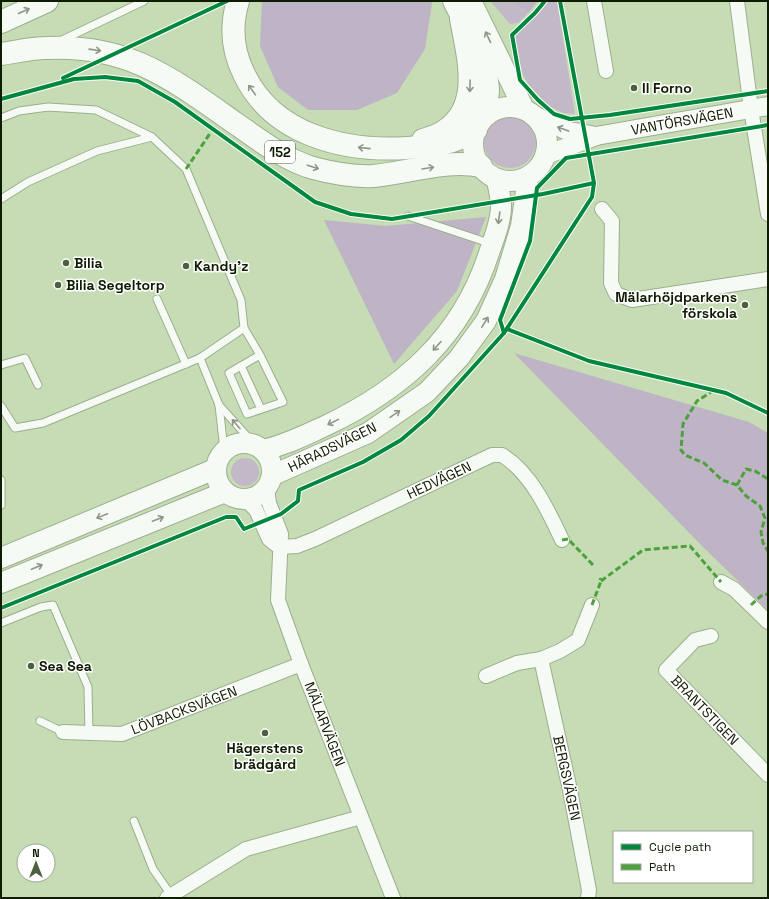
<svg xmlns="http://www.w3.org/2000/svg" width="769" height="899" font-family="'Space Grotesk',sans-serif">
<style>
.green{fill:#c3b8c8}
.forest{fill:#bfb3c6}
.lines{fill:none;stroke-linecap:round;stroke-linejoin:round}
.service-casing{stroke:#9dae8f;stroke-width:9}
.minor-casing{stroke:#9dae8f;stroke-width:16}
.tertiary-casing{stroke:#9dae8f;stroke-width:20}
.secondary-casing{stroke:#9dae8f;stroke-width:22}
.motorway-casing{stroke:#9dae8f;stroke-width:24}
.service{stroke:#f6faf4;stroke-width:7}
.minor{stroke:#f6faf4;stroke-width:14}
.tertiary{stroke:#f6faf4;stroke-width:18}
.secondary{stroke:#f6faf4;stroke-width:20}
.motorway{stroke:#f6faf4;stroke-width:22}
.quiet{stroke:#4da13c;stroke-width:3;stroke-dasharray:6 3;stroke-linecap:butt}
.cycleway-casing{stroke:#fff;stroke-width:6}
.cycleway{stroke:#00873e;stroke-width:4}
.oneway{stroke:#8e9687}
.poi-dot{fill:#4e5f40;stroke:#fff;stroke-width:1.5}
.labels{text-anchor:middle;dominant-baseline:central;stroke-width:3;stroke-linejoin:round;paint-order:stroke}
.shield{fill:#fff;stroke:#56604d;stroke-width:1}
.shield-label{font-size:13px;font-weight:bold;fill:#0e1c01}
.poi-label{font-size:14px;font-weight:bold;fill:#0e1c01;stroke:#fff;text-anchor:start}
.street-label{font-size:14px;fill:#0e1c01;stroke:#fff}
</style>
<rect width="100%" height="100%" fill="#c6dcb4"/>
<g class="green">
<polygon points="490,1 510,1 528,13 518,23 510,24"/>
<polygon points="549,1 557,1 575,114 563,113 549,106 529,85 522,73 515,36"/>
<circle cx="510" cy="142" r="26"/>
<circle cx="245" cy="472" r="14"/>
</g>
<g class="forest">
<polygon points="262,1 432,1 432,3 425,49 397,93 357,110 308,110 278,87 260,46"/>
<polygon points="510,1 538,1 528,13"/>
<polygon points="486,217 457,291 394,364 324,220 386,226"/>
<polygon points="514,353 749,422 768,433 768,610 704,548"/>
</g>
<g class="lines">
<defs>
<g id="service">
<polyline points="60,41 144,1"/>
<polyline points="1,118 19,111 48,107 96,110 152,137 186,169 241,300 244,328 200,358 219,405 224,450"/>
<polyline points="1,199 28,182 97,151 152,137"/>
<polyline points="408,216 492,244"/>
<polyline points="157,299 186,364"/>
<polyline points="244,328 260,355 283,402 247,414 229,373 260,355"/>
<polyline points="1,365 25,358 38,385"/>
<polyline points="241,366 261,409"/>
<polyline points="219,405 254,444"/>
<polyline points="1,406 15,428 43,423 200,358"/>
<polyline points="1,480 1,505"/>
<polyline points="1,623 41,607 53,605 88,687 89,733"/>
<polyline points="40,721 63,732"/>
<polyline points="134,821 153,869 171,895"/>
</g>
<g id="minor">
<polyline points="594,1 606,71"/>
<polyline points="737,1 751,109 768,214"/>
<polyline points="602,209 612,221 611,283 616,294 632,300 768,279"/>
<polyline points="267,489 269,503 281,534 278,600 301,664 393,898"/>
<polyline points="246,500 256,510 269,539 279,547"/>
<path d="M279 547 297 546 315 539 492 455H502C531 473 548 510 562 540"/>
<polyline points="721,582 734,589 768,622"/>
<polyline points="711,636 695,640 666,670 768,775"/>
<polyline points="486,676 517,663 541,659"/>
<polyline points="63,732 122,734 301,664"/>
<polyline points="167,898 246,849 361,817"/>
<polyline points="588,898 589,890 570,790 541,659 560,651 578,640 592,605"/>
</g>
<g id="tertiary">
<polyline points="532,114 565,130 596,136"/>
<polyline points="546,155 596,136 768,106"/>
</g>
<g id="secondary">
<path d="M453 1C463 22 489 67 489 90 489 101 484 112 480 123"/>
<polyline points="471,1 524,109"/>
<circle cx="510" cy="144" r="37"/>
<circle cx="244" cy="471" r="28"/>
<path d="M263 450C286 445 305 435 325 426 403 389 462 337 489 253 494 238 501 222 501 206 501 197 498 188 497 179"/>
<polyline points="273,475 368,433 427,392 459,358 486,321 505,279 521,226 528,177"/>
<polyline points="1,558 215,469"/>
<polyline points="1,583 225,492"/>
</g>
<g id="motorway">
<path d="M238 1C230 27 232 50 244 74 273 135 344 152 407 148 436 146 450 145 476 130"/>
<polyline points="1,22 47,1"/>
<path d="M1 54C16 52 31 48 46 48 128 44 171 78 235 123 258 139 285 160 313 168 332 173 354 177 373 176 408 173 445 159 481 166"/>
<path d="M423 140C429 138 437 136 443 132 483 108 468 57 461 19"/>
</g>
</defs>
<use href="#service" class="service-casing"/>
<use href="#minor" class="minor-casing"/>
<use href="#tertiary" class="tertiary-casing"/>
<use href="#secondary" class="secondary-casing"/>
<use href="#motorway" class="motorway-casing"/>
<use href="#service" class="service"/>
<use href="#minor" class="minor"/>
<use href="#tertiary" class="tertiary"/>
<use href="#secondary" class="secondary"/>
<use href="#motorway" class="motorway"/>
<g class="quiet">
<polyline points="186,169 213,129"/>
<polyline points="714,390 697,401 683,424 681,450 685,455 704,463 722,480 737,485 746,496 760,506 765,518 761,532 763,543 768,551"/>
<polyline points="737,485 746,469 755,471 768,479"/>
<polyline points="562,540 568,539 594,566"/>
<polyline points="601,581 643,550 690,546 721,582"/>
<polyline points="592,605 601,581 600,578"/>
<polyline points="751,605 761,596 768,594"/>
</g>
<defs>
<g id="cycleway">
<polyline points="545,1 535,13 512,35 520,80 538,100 554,114 570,119 610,115 768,91"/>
<polyline points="63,78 227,1"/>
<polyline points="1,99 74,79 105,77 138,81 175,102 315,202 351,214 392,219 543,194 594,183"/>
<polyline points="507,329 589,361 726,393 768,413"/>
<polyline points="504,333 500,320 530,241 537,188 566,158 768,125"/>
<polyline points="1,608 226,517 236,517 244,529 281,514 298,501 299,490 363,462 401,440 429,416 504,333 592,197 594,183 560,1"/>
</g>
</defs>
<use href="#cycleway" class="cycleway-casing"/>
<use href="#cycleway" class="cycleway"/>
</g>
<defs><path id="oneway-shaft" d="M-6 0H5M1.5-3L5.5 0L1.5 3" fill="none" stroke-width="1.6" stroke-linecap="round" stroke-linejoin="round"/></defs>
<g class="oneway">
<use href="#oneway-shaft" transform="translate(24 11) rotate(-24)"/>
<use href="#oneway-shaft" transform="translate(488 37) rotate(-115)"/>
<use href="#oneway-shaft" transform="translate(95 50) rotate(8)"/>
<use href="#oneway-shaft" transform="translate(470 86) rotate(91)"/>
<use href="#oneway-shaft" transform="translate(252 90) rotate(-125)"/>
<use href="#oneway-shaft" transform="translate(563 129) rotate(-160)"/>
<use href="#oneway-shaft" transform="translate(364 148) rotate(-174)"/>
<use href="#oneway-shaft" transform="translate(313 167) rotate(18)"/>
<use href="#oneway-shaft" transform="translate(428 168) rotate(-9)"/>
<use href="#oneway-shaft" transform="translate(499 218) rotate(98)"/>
<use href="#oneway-shaft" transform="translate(485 322) rotate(-58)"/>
<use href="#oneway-shaft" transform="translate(437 346) rotate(132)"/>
<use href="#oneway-shaft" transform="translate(395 414) rotate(-35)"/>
<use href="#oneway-shaft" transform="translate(333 422) rotate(154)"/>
<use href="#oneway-shaft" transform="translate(236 424) rotate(-131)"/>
<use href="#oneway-shaft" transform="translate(102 516) rotate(158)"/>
<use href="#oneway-shaft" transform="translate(158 519) rotate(-21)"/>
<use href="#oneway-shaft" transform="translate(37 567) rotate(-23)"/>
</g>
<g class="poi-dot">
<circle cx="634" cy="88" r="4"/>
<circle cx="66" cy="263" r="4"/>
<circle cx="186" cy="266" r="4"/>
<circle cx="58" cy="285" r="4"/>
<circle cx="745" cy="305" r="4"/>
<circle cx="31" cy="666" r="4"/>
<circle cx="265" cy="733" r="4"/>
</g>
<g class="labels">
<rect class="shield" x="265" y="141" width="30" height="22" rx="3"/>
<g class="shield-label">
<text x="280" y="152">152</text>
</g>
<g class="poi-label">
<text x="642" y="88">Il Forno</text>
<text x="74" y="263">Bilia</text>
<text x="194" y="266">Kandy'z</text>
<text x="66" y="285">Bilia Segeltorp</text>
<text x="737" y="297" text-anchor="end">Mälarhöjdparkens<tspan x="737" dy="16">förskola</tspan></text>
<text x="39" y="666">Sea Sea</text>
<text x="265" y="748" text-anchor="middle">Hägerstens<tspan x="265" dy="16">brädgård</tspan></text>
</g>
<g class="street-label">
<text transform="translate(682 121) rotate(-10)">VANTÖRSVÄGEN</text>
<text transform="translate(332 447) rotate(-26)">HÄRADSVÄGEN</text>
<text transform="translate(439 480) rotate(-25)">HEDVÄGEN</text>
<text transform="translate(184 710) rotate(-21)">LÖVBACKSVÄGEN</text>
<text transform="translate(705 710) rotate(46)">BRANTSTIGEN</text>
<text transform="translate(325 724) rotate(69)">MÄLARVÄGEN</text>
<text transform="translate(567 778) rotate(78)">BERGSVÄGEN</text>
</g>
</g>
<rect width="769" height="899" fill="none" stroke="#0e1c01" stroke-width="4"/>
<rect x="613" y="831" width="140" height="52" fill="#ffffff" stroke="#9fa499"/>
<rect x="621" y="844" width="20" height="6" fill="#00873e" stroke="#9fa499"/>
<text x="649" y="851" font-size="12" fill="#0e1c01">Cycle path</text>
<rect x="621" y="864" width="20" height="6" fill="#4da13c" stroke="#9fa499"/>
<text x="649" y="871" font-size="12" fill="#0e1c01">Path</text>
<g transform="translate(36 863)"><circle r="19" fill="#ffffff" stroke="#9fa499"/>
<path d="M0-3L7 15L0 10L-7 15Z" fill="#4e5f40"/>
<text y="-6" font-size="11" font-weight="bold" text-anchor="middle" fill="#0e1c01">N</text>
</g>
</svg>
